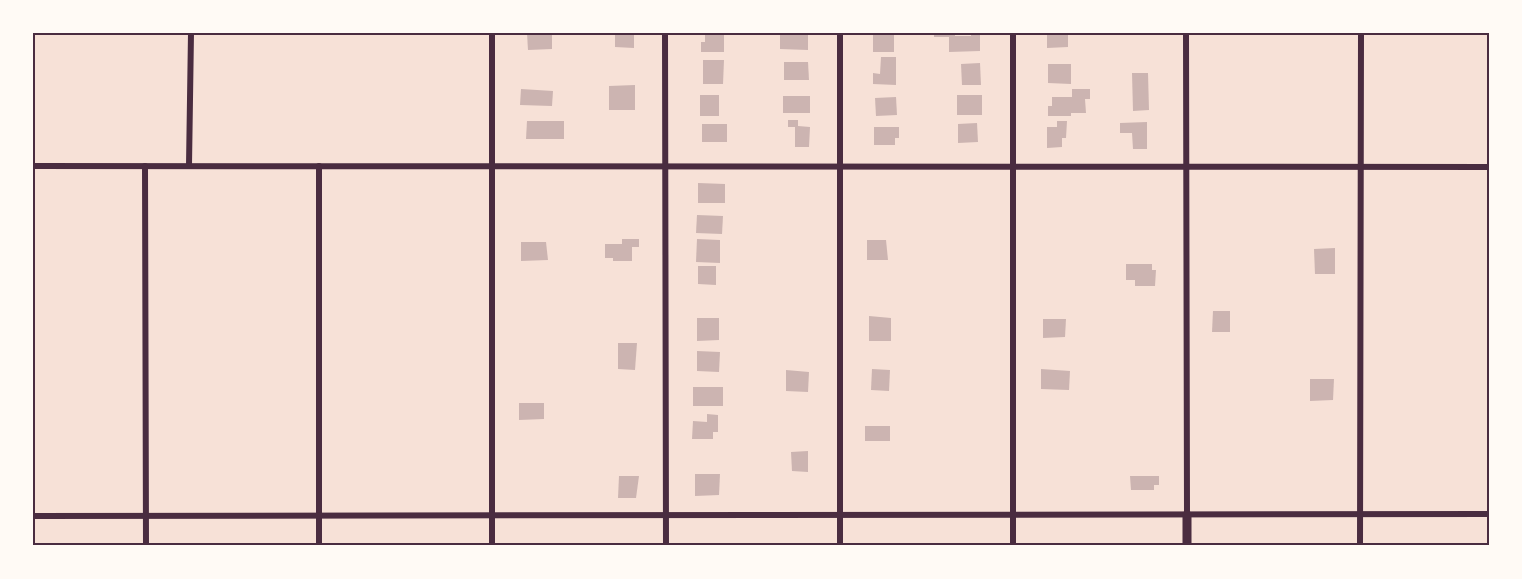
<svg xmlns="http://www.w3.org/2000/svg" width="1522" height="579" font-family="'Titillium Web',sans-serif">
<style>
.building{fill:#ccb4b1}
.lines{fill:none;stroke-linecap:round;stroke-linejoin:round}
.minor{stroke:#4a2c40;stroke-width:6}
.tertiary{stroke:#4a2c40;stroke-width:9}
.neatline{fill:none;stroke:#4a2c40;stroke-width:2}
</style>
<rect width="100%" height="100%" fill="#f7e1d7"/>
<g class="building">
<polygon points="527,33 552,33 552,49 528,50"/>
<polygon points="615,33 634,33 634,48 615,47"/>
<polygon points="705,33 724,33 724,52 701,52 701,42 705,42"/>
<polygon points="780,33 808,33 808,50 780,49"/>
<polygon points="883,33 894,33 894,52 873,52 873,35 883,35"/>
<polygon points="934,33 955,33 955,36 971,36 971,33 980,33 980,51 949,52 949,37 934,37"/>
<polygon points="1047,33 1068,33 1068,47 1047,48"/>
<polygon points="881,57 896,57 896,85 873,84 873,73 880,74"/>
<polygon points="703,60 724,60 723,84 703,84"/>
<polygon points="784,62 808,62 809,80 784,80"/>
<polygon points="980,63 981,85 962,85 961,64"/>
<polygon points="1048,64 1071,64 1071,84 1048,83"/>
<polygon points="1132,73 1148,73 1149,110 1133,111"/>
<polygon points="635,85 635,110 609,110 609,86"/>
<polygon points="521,89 553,91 552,106 520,105"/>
<polygon points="1072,89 1090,89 1090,99 1085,99 1086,113 1071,113 1071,116 1048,116 1048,106 1052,106 1052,97 1072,97"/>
<rect x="700" y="95" width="19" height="21"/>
<rect x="957" y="95" width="25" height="20"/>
<rect x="783" y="96" width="27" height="17"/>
<polygon points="896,97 897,115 876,116 875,98"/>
<polygon points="788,120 798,120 798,126 810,127 809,147 795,147 795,127 788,127"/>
<polygon points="527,121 564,121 564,139 526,139"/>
<polygon points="1057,121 1067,121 1066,138 1062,138 1062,147 1047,148 1047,127 1057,127"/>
<polygon points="1147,122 1147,149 1133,149 1132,133 1120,133 1120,123"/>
<polygon points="977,123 978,142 958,143 958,124"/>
<rect x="702" y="124" width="25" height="18"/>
<polygon points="874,127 899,127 899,138 895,138 895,145 874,145"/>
<polygon points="698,183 725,184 725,203 698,203"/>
<polygon points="697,215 723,216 722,234 696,233"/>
<polygon points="622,239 639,239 639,247 632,247 632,261 613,261 613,258 605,258 605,244 622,244"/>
<polygon points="697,239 720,240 720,263 696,262"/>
<polygon points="867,240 886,240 888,260 867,260"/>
<polygon points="521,242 546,242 548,260 521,261"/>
<polygon points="1335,248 1335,274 1315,274 1314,249"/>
<polygon points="1126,264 1152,264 1152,270 1156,270 1155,286 1135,286 1135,280 1126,280"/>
<polygon points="698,266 716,266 716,285 698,284"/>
<polygon points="1213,311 1230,311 1230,332 1212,332"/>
<polygon points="869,316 891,318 891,341 869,341"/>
<polygon points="697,318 719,318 719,340 697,341"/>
<polygon points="1043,319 1066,319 1065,337 1043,338"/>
<polygon points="618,343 637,343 635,370 618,369"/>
<polygon points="697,351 720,352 719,372 697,371"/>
<polygon points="872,369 890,370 889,391 871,390"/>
<polygon points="1041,369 1070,371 1069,390 1041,389"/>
<polygon points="786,370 809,372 808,392 786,391"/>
<polygon points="1310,379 1334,379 1333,400 1310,401"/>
<rect x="693" y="387" width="30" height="19"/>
<polygon points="519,403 544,403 544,419 519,420"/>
<polygon points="707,414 718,415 718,432 713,432 713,439 692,439 693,421 707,422"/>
<rect x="865" y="426" width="25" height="15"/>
<polygon points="808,451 808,472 792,471 791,452"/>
<polygon points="695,474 720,474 719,495 695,496"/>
<polygon points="619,476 639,476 636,498 618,498"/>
<polygon points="1130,476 1159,476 1159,485 1154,485 1154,490 1131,490"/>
</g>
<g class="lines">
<g class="minor">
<polyline points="492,33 492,546"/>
<polyline points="665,33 666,546"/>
<polyline points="1186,33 1187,515"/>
<polyline points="189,165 191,33"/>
<polyline points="33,166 1489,167"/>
<polyline points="145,166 146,546"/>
<polyline points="319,166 319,546"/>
<polyline points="33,516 1489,514"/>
<polyline points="840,546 840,33"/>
<polyline points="1013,546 1013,33"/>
<polyline points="1360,546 1361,33"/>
</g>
<polyline class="tertiary" points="1187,546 1187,515"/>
</g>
<rect width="1522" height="579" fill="none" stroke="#fffaf5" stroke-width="69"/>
<rect x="34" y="34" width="1454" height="510" class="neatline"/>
</svg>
